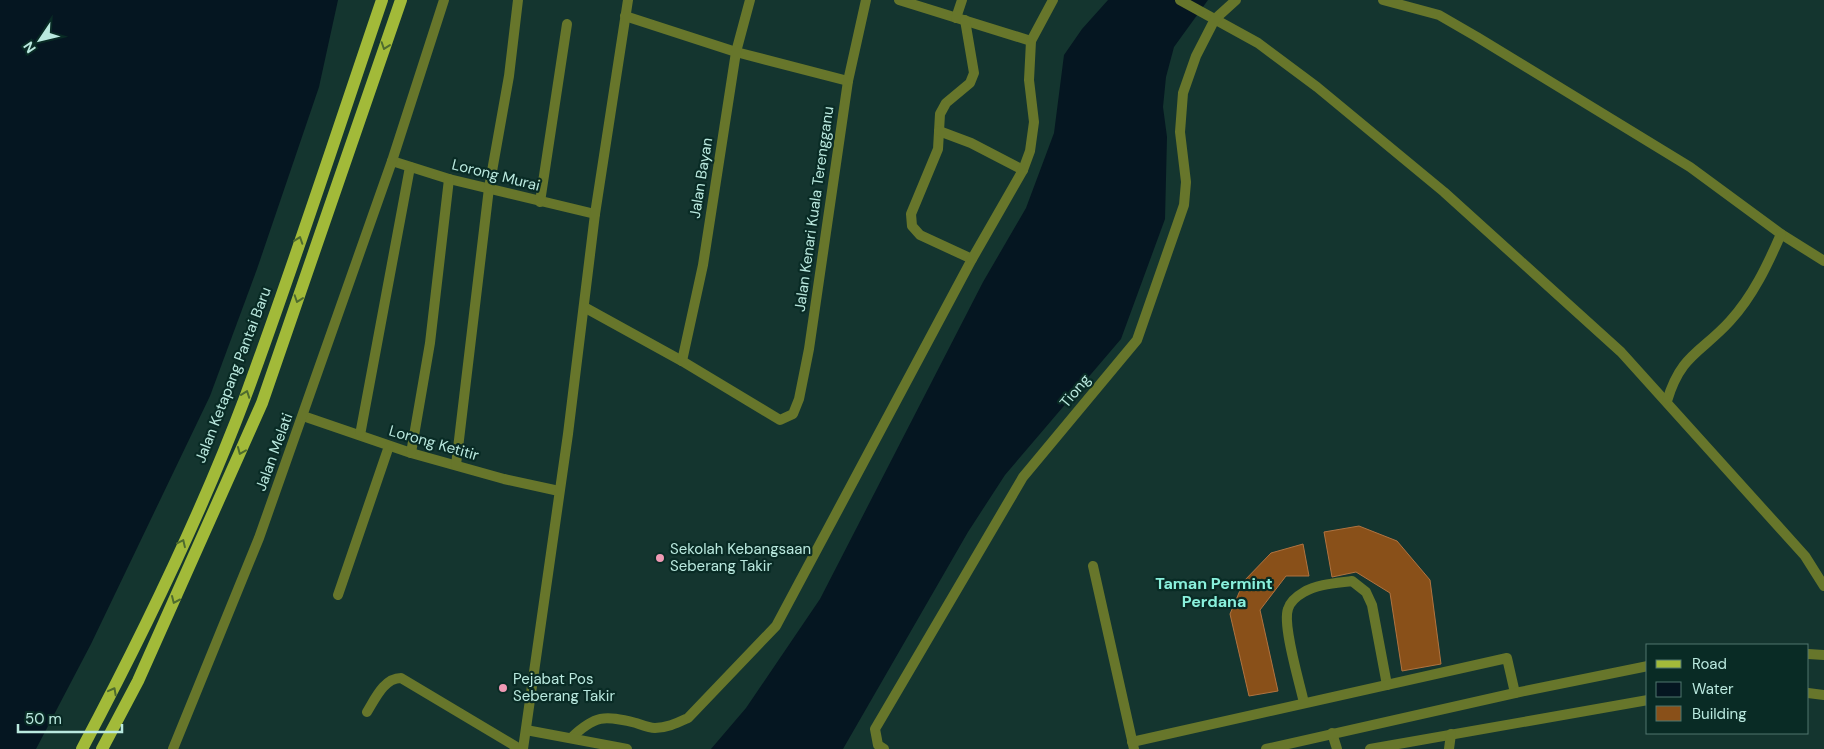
<svg xmlns="http://www.w3.org/2000/svg" width="1824" height="749" font-family="'DM Sans',sans-serif">
<style>
.water{fill:#051621}
.building{fill:#895019;stroke:#b07340}
.lines{fill:none;stroke-linecap:round;stroke-linejoin:round}
.minor{stroke:#67762b;stroke-width:10}
.tertiary{stroke:#67762b;stroke-width:10}
.primary{stroke:#a2ba39;stroke-width:12}
.oneway{stroke:#4e6b2e}
.poi-dot{fill:#f09ab5;stroke:#092b25;stroke-width:2}
.labels{text-anchor:middle;dominant-baseline:central;stroke-width:4.5;stroke-linejoin:round;paint-order:stroke}
.street-label{font-size:15px;fill:#bae9df;stroke:#092b25}
.poi-label{font-size:15px;fill:#bae9df;stroke:#092b25;text-anchor:start}
.neighbourhood-label{font-size:16px;font-weight:bold;fill:#89f0dc;stroke:#092b25}
</style>
<rect width="100%" height="100%" fill="#14352f"/>
<g class="water">
<polygon points="0,0 338,0 319,87 257,269 210,396 91,644 36,749 0,749"/>
<polygon points="1108,0 1208,0 1174,47 1166,77 1163,107 1167,137 1165,219 1121,339 1005,475 968,532 843,749 711,749 746,708 820,599 983,282 1026,208 1054,133 1064,55 1082,29"/>
</g>
<g class="building">
<polygon points="1359,526 1397,541 1430,580 1441,664 1402,671 1390,593 1356,572 1332,577 1324,532"/>
<polygon points="1303,544 1309,576 1286,576 1260,610 1278,691 1249,696 1230,614 1244,581 1271,553"/>
</g>
<g class="lines">
<g class="minor">
<polyline points="899,0 1031,41"/>
<polyline points="1180,0 1258,43 1317,87 1444,192 1621,352 1805,556 1824,586"/>
<polyline points="1383,0 1439,15 1477,37 1690,167 1781,234 1824,261"/>
<polyline points="625,16 736,52 848,81"/>
<polyline points="956,18 962,0"/>
<polyline points="965,20 974,73 970,83 946,103 940,114 938,149 911,214 912,226 920,235 972,259"/>
<polyline points="939,131 971,143 1023,170"/>
<polyline points="392,161 449,179 595,214"/>
<polyline points="540,202 567,24"/>
<polyline points="584,307 682,361 780,420 793,414 799,399 809,349 848,81 866,0"/>
<polyline points="682,361 703,265 736,52 750,0"/>
<path d="M1667 401C1681 354 1701 353 1730 321 1753 296 1768 264 1781 234"/>
<polyline points="303,416 411,453 504,479 559,491"/>
<polyline points="360,435 410,167"/>
<polyline points="411,453 430,343 449,179"/>
<polyline points="456,465 489,188 509,76 518,0"/>
<polyline points="1093,566 1134,749"/>
<polyline points="338,595 389,446"/>
<polyline points="1808,693 1824,695"/>
<path d="M1304 703C1300 684 1282 625 1288 609 1290 602 1297 596 1304 592 1317 584 1337 583 1352 581L1366 592 1372 605 1387 685"/>
<path d="M367 712C375 699 384 678 401 678L520 749"/>
<polyline points="1332,733 1337,749"/>
<path d="M571 738C595 715 604 715 636 723 642 725 649 728 655 728 667 728 677 723 688 718L776 626 972 259 1023 170 1030 151 1034 122 1029 80 1031 41 1053 0"/>
<polyline points="1132,742 1507,658 1515,693"/>
<polyline points="173,749 259,538 392,161 444,0"/>
<polyline points="884,749 878,745 875,729 1023,477 1137,340 1184,205 1186,182 1180,132 1183,93 1196,56 1215,19 1236,0"/>
<polyline points="1370,749 1648,700"/>
<polyline points="1449,749 1451,734"/>
</g>
<g class="tertiary">
<polyline points="1808,654 1824,655"/>
<polyline points="526,730 627,749"/>
<polyline points="523,749 568,434 595,214 628,0"/>
<polyline points="1266,749 1515,693 1648,666"/>
</g>
<g class="primary">
<path d="M82 749C142 636 201 515 246 395 294 265 337 132 382 0"/>
<polyline points="102,749 138,681 262,403 401,0"/>
</g>
</g>
<defs><path id="oneway-chevron" d="M-2-3.5L2.5 0L-2 3.5" fill="none" stroke-width="1.6" stroke-linecap="round" stroke-linejoin="round" transform="scale(1.25)"/></defs>
<g class="oneway">
<use href="#oneway-chevron" transform="translate(385 46) rotate(109)"/>
<use href="#oneway-chevron" transform="translate(299 240) rotate(-71)"/>
<use href="#oneway-chevron" transform="translate(298 299) rotate(109)"/>
<use href="#oneway-chevron" transform="translate(246 394) rotate(-70)"/>
<use href="#oneway-chevron" transform="translate(241 451) rotate(113)"/>
<use href="#oneway-chevron" transform="translate(182 543) rotate(-65)"/>
<use href="#oneway-chevron" transform="translate(175 600) rotate(114)"/>
<use href="#oneway-chevron" transform="translate(113 691) rotate(-62)"/>
</g>
<g class="poi-dot">
<circle cx="660" cy="558" r="5"/>
<circle cx="503" cy="688" r="5"/>
</g>
<g class="labels">
<g class="street-label">
<text transform="translate(496 175) rotate(14)">Lorong Murai</text>
<text transform="translate(701 178) rotate(-81)">Jalan Bayan</text>
<text transform="translate(814 209) rotate(-82)">Jalan Kenari Kuala Terengganu</text>
<text transform="translate(233 375) rotate(-69)">Jalan Ketapang Pantai Baru</text>
<text transform="translate(1075 391) rotate(-50)">Tiong</text>
<text transform="translate(434 443) rotate(16)">Lorong Ketitir</text>
<text transform="translate(274 452) rotate(-70)">Jalan Melati</text>
</g>
<g class="poi-label">
<text x="670" y="549">Sekolah Kebangsaan<tspan x="670" dy="17">Seberang Takir</tspan></text>
<text x="513" y="679">Pejabat Pos<tspan x="513" dy="17">Seberang Takir</tspan></text>
</g>
<g class="neighbourhood-label">
<text x="1214" y="583">Taman Permint<tspan x="1214" dy="18">Perdana</tspan></text>
</g>
</g>
<rect x="1646" y="644" width="162" height="90" fill="#092b25" stroke="#50776f"/>
<rect x="1656" y="660" width="25" height="8" fill="#a2ba39" stroke="#50776f"/>
<text x="1692" y="669" font-size="15" fill="#bae9df">Road</text>
<rect x="1656" y="682" width="25" height="15" fill="#051621" stroke="#50776f"/>
<text x="1692" y="694" font-size="15" fill="#bae9df">Water</text>
<rect x="1656" y="706" width="25" height="15" fill="#895019" stroke="#50776f"/>
<text x="1692" y="719" font-size="15" fill="#bae9df">Building</text>
<g transform="translate(40 40) rotate(235)" stroke="#092b25" stroke-width="4" paint-order="stroke">
<path d="M0-4L9 19L0 12L-9 19Z" fill="#bae9df"/>
<text y="-8" font-size="14" font-weight="bold" text-anchor="middle" fill="#bae9df">N</text>
</g>
<path d="M18 724v8h104v-8" fill="none" stroke="#bae9df" stroke-width="2.5"/>
<text x="25" y="724" font-size="15" fill="#bae9df" stroke="#092b25" stroke-width="4" paint-order="stroke">50 m</text>
</svg>
